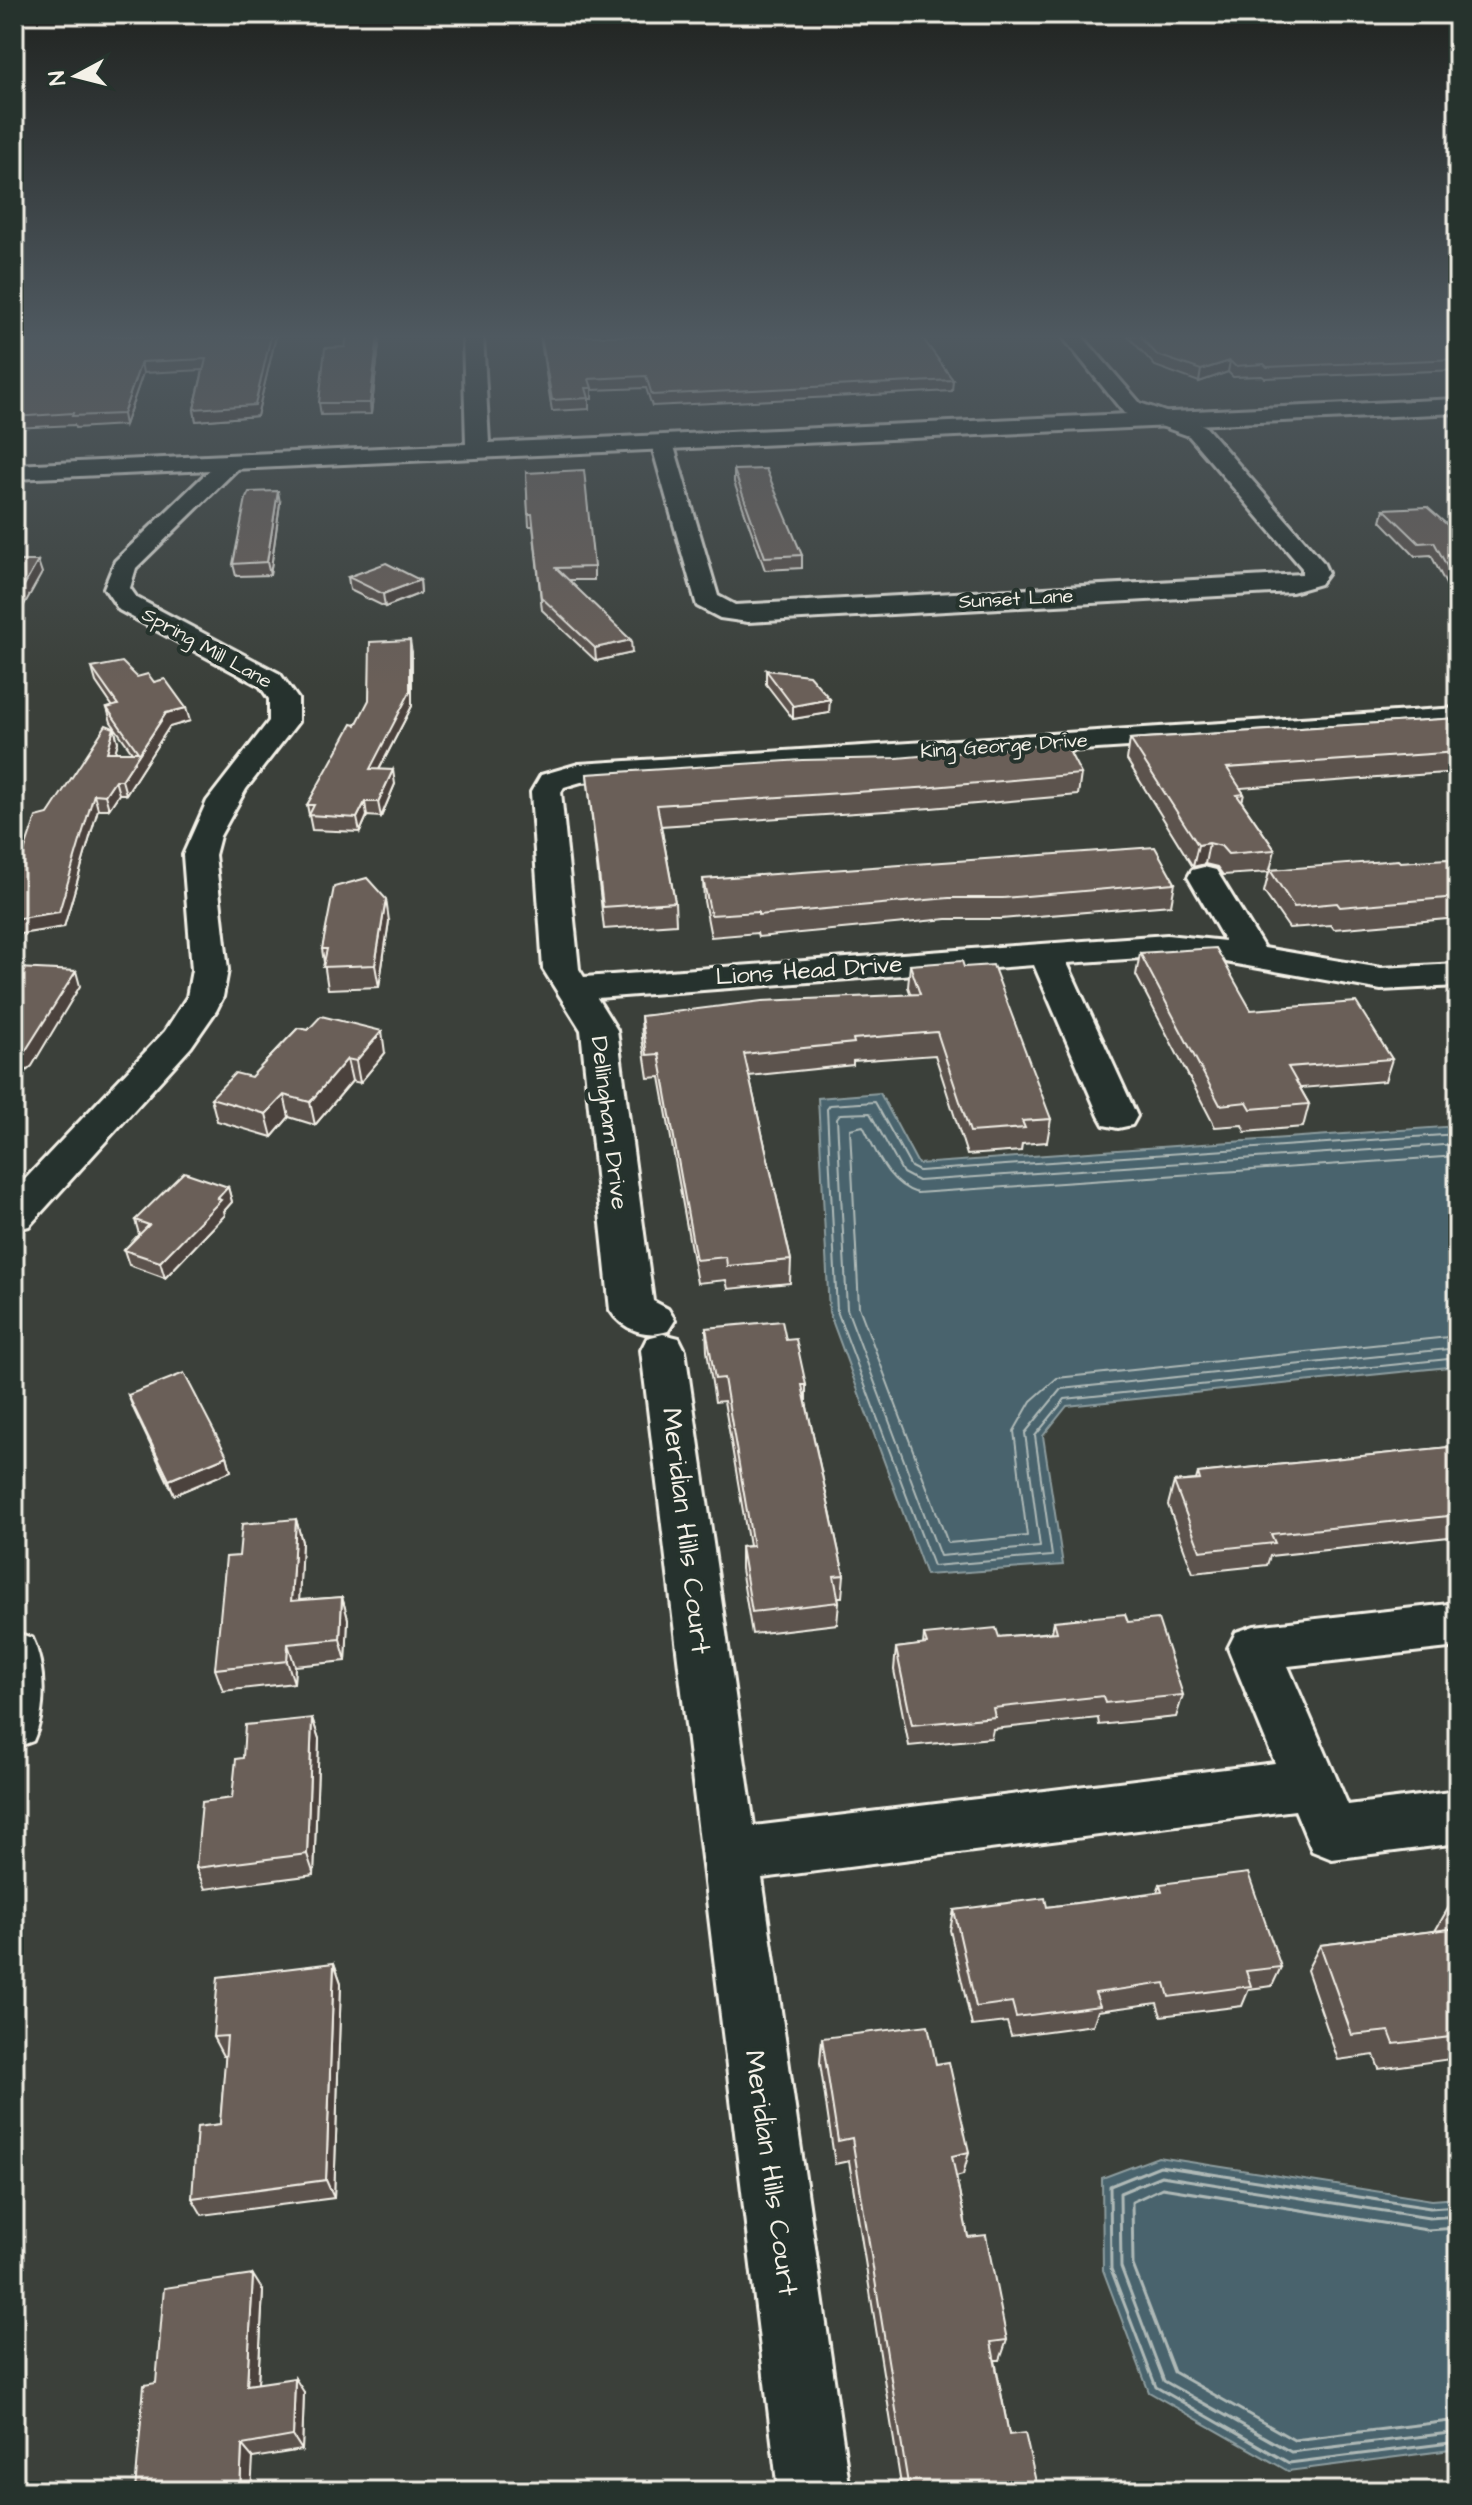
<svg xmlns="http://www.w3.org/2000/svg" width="1472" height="2505" font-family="'Architects Daughter',sans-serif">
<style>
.water{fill:#48646d;stroke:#8d9c9e;stroke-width:2}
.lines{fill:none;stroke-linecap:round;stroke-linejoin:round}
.shore-far1{stroke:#afb9b7;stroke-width:2}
.shore{stroke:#afb9b7;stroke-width:3}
.minor-casing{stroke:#f4f1e8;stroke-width:6}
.tertiary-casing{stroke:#f4f1e8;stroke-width:6}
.minor{fill:#26332d;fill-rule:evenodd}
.tertiary{fill:#26332d;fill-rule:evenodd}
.wall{fill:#5c524d;stroke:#f4f1e8;stroke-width:2}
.shaded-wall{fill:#4b423e;stroke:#f4f1e8;stroke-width:2}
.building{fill:#6b5f59;stroke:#f4f1e8;stroke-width:2}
.labels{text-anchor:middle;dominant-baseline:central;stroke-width:8;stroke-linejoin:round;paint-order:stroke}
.far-street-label{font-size:20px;fill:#f4f1e8;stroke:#26332d}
.street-label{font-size:24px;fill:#f4f1e8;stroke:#26332d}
.near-street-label{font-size:28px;fill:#f4f1e8;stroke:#26332d}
</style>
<rect width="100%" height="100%" fill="#3b403a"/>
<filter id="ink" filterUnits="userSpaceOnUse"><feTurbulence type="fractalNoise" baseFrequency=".0125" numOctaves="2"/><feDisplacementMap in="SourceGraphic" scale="16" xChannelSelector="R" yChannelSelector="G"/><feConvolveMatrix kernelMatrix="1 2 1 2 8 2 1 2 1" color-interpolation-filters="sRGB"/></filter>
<g filter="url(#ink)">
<g class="water">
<polygon points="880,1093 918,1164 1458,1126 1458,1366 1067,1406 1043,1436 1063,1565 926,1575 829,1312 818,1098"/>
<polygon points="1158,2157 1432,2200 1458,2198 1458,2449 1288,2471 1149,2392 1103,2270 1102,2178"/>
</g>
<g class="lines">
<g class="shore-far1">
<polyline points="1458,1134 919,1171 911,1167 875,1102 830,1105 827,1109 837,1311 933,1566 1052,1556 1035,1436 1065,1399 1458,1358"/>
<polyline points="1458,1144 918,1181 903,1173 870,1113 840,1114 837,1118 847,1309 940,1556 1040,1547 1025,1433 1061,1389 1458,1348"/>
<path d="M1458 1156 917 1193C886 1183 877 1152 863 1126L850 1129 859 1307 948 1543 1027 1536 1014 1431 1031 1401 1057 1378 1458 1336"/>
</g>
<g class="shore">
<polyline points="1458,2206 1430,2208 1160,2166 1110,2186 1111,2269 1156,2387 1289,2463 1458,2442"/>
<polyline points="1458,2216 1429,2218 1161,2176 1120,2193 1121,2267 1164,2381 1291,2452 1458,2432"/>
<polyline points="1458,2228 1427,2230 1162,2188 1132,2202 1133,2265 1174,2372 1294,2440 1458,2420"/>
</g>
<defs>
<g id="minor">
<polygon points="1062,336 1082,336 1140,403 1205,426 1323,562 1328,573 1320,584 1292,592 748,622 720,618 697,606 651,443 662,436 673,443 718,596 735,605 1302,574 1302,568 1189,436 1124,413"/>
<polygon points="230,456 238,458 241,463 238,468 136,568 130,588 137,598 280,674 298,699 298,722 246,789 220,836 215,855 228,970 223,997 216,1011 191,1047 29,1226 14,1230 14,1191 165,1031 187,997 192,970 183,855 207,801 269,721 269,699 260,686 119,610 104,588 115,561 222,458"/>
<path d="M1458 708V726L581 782 564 787 561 792 579 969 584 977 1167 935 1225 941 1188 877 1192 870 1204 867 1216 870 1264 948 1381 968 1458 964V986L1381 990 1186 955 1067 963 1137 1116 1132 1125 1118 1128 1104 1125 1099 1116 1034 965 597 998 617 1030 653 1301 668 1309 675 1320 668 1331C647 1338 622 1330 610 1310L581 1030 543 969 531 792 541 775 579 764Z"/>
<polygon points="663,1334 679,1338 685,1350 754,1826 1275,1763 1228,1648 1236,1632 1254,1626 1458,1603 1458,1647 1288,1666 1348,1805 1458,1791 1458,1843 1332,1859 1312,1851 1295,1810 762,1878 850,2491 778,2491 641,1350 647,1338"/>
<path d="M14 1632 32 1638C46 1666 46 1713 33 1741L14 1748Z"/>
</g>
<polygon id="tertiary" points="463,336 483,336 489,443 1458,399 1458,413 14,479 14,465 466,444"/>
</defs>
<use href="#minor" class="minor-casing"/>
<use href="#tertiary" class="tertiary-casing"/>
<use href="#minor" class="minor"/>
<use href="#tertiary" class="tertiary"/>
</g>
<g class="wall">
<polygon points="14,336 276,336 257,416 196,421 194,409 203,370 143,373 125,425 75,428 74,425 14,428"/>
<polygon points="380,336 371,414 321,415 319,403 345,347"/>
<polygon points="540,336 921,336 953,380 952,391 652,406 646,388 592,390 592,399 589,399 589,409 552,411"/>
<polygon points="1128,336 1452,336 1458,341 1458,370 1265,378 1262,376 1233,377 1228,372 1199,382 1155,366"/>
<polygon points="734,470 802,555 802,568 765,570 734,482"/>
<polygon points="526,473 594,567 594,580 569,580 632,653 596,661 542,610 533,526 529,526"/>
<polygon points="280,503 270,575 236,576 233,564"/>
<polygon points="1384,509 1453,530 1458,529 1458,611 1448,611 1452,596 1431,555 1415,556 1381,521"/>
<polygon points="348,577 420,580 421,593 385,607 350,590"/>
<polygon points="412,653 412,706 379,770 395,784 381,817 367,816 360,832 312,830 307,805 356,725"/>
<polygon points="92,668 137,677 154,682 190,721 169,727 126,794 119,794 109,809 98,809 64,927 48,814 114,728 118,742 115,752 132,752 111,722 107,708 113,707 96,682"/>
<polygon points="766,670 829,713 793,719 766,684"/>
<polygon points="1458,718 1458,772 1240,788 1244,794 1242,802 1275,850 1270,870 1400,862 1458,862 1458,918 1334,929 1331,925 1289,928 1264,892 1269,872 1223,875 1217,867 1205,864 1193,867 1127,760 1130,739"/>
<polygon points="587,774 1081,774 1078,795 931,808 661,826 675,902 676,924 604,929"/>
<polygon points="703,879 1175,883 1171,905 1001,919 947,919 758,937 757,933 711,937 704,901"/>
<polygon points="389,921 379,987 328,989 322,949"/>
<polygon points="1140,953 1251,1010 1392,1059 1385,1081 1300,1088 1309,1104 1303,1127 1245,1132 1242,1125 1215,1127 1136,975"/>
<polygon points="910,965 964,967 1051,1119 1047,1142 1022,1144 1021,1151 967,1155 935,1055 853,1061 853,1065 749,1076 791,1260 790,1283 728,1289 726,1280 697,1283 660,1077 648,1078 642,1038 641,1016 911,995 908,987"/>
<polygon points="298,1028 385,1053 360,1083 352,1081 315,1125 289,1117 272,1137 217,1121 211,1098 251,1077"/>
<polygon points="228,1187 232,1202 224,1211 225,1215 165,1278 129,1265 124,1250 139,1234 135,1220"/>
<polygon points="706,1328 786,1340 806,1385 806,1402 844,1575 842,1597 838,1597 839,1602 837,1624 752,1634 741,1569 741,1547 749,1546 724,1401 715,1402 707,1351"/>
<polygon points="128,1395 227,1456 231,1471 174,1495 134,1410"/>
<polygon points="1458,1446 1458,1536 1270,1556 1267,1565 1193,1573 1168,1505 1174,1482 1196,1480 1198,1473"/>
<polygon points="296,1519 302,1542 299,1600 342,1597 348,1619 346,1661 295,1666 294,1683 223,1691 215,1669 239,1556"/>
<polygon points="1054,1621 1128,1622 1183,1695 1176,1717 1099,1725 1098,1718 993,1729 991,1738 909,1746 894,1670 896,1648 923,1645 924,1635 999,1637 1052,1632"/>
<polygon points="312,1718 319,1739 314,1875 205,1889 196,1868 232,1798 243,1758"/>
<polygon points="1160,1884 1281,1967 1272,1986 1249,1989 1242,2006 1161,2016 1157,2003 1098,2011 1093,2025 1011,2036 1007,2022 972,2026 950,1930 954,1910 1047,1907 1157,1892"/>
<polygon points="1458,1904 1458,2058 1379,2069 1374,2055 1338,2060 1307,1970 1320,1945 1435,1931 1450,1905"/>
<polygon points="334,1963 341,1983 334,2198 202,2215 192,2198 220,2124 226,2056 223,2056 213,2037"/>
<polygon points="822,2038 936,2064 969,2152 963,2175 956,2177 968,2237 1007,2340 1000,2360 995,2360 1009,2435 1038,2491 902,2491 849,2161 835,2164 820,2063"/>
<polygon points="263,2291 258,2384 304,2392 302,2450 253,2458 156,2383"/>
</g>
<g class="shaded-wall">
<polygon points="271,336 276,336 257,416 196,421 194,409"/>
<polygon points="378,336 380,336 371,414 370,403"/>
<polygon points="1230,361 1228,372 1199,382 1201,370"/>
<polygon points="141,362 143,373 125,425 123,414"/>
<polygon points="278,491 280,503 270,575 267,562"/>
<polygon points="38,561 42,573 14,623 14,603"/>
<polygon points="420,580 421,593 385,607 383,594"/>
<polygon points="410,640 412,653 412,706 372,783 370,769"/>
<polygon points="631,640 632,653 596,661 595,648"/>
<polygon points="830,699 829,713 793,719 793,706"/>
<polygon points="186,708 190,721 169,727 126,794 122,780 166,713"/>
<polygon points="114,728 118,742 111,766 107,752"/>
<polygon points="393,770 395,784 381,817 378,802"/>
<polygon points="115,780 119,794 109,809 105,795"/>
<polygon points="94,794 98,809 64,927 14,935 14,919"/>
<polygon points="365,802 367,816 360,832 357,818"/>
<polygon points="1209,843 1205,864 1193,867 1198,845"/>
<polygon points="386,899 389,921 379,987 375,965"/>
<polygon points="76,971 80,986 32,1066 14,1082 14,1062"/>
<polygon points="382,1031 385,1053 360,1083 356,1061"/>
<polygon points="347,1059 352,1081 315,1125 310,1102"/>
<polygon points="284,1095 289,1117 272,1137 266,1114"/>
<polygon points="228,1187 232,1202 224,1211 225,1215 165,1278 160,1262"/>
<polygon points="227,1456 231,1471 174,1495 169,1480"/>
<polygon points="296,1519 302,1542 298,1623 291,1601"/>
<polygon points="342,1597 348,1619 346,1661 340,1639"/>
<polygon points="288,1644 295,1666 294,1683 287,1661"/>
<polygon points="312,1718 319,1739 314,1875 307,1854"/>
<polygon points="334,1963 341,1983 334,2198 326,2180"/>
<polygon points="253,2275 263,2291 257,2400 247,2385"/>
<polygon points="295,2378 304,2392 302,2450 293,2436"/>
<polygon points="242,2445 253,2458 251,2491 240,2491"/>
</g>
<g class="building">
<polygon points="14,336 271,336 255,405 194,409 206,359 141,362 123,414 72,416 73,413 14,417"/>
<polygon points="347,336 378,336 370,403 319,403 325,348 345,347"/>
<polygon points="541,336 921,336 953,380 652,395 646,376 589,379 592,388 586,388 589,398 552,400"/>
<polygon points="1140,336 1452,336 1458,341 1458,359 1267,367 1264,364 1235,366 1230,361 1201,370 1157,355"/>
<polygon points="766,469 802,555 765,557 734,470"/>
<polygon points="584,470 594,567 556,568 631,640 595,648 541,597 532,514 528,514 526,473"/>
<polygon points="278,491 267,562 233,564 246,498 249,492"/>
<polygon points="1427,507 1453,530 1458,529 1458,598 1451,598 1457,585 1434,542 1419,543 1384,509"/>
<polygon points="14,561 38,561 14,603"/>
<polygon points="386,563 420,580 383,594 348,577"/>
<polygon points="410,640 410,692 370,769 393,770 378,802 365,802 357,818 309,815 314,805 307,805 352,724 356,725 369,700 370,642"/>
<polygon points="122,662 137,677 148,674 154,682 165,679 186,708 166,713 122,780 115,780 105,795 94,794 59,912 14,919 14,881 36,817 48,814 106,725 114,728 107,752 138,752 107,708 118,705 92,668"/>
<polygon points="766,670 809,675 830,699 793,706"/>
<polygon points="1458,718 1458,752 1227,768 1244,794 1237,795 1275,850 1228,854 1221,846 1209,843 1198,845 1130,739"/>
<polygon points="1065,743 1081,774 933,787 657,805 675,902 603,907 587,774 802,760 897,758"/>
<polygon points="1155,847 1175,883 1003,898 949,898 758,915 758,912 711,915 703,879"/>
<polygon points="1447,859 1450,862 1458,862 1458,897 1340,907 1337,903 1294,907 1270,870 1398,860 1400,862"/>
<polygon points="367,878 386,899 375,965 323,967 327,949 322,949 334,887"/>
<polygon points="1216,948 1251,1010 1356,1002 1392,1059 1288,1067 1309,1104 1251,1109 1247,1102 1220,1105 1140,953"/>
<polygon points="962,961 964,967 993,965 1051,1119 1022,1121 1025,1128 970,1132 937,1032 853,1039 854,1043 744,1054 791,1260 727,1266 726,1257 696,1260 659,1054 647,1055 641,1016 762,1001 920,994 910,965"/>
<polygon points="17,968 76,971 26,1050 14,1062 14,973"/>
<polygon points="321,1016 382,1031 356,1061 347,1059 310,1102 284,1095 266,1114 211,1098 235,1073 251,1077 298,1028 308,1030"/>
<polygon points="184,1172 228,1187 217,1198 221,1200 160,1262 124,1250 149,1225 135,1220"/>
<polygon points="782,1321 786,1340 796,1339 806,1385 802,1385 844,1575 834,1576 839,1602 752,1612 741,1547 753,1546 724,1378 715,1379 706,1328"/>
<polygon points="184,1373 227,1456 169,1480 128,1395"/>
<polygon points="1458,1446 1458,1515 1271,1534 1275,1543 1200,1551 1174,1482 1200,1480 1198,1473"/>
<polygon points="296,1519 291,1601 342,1597 340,1639 288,1644 287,1661 215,1669 226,1557 239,1556 242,1524"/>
<polygon points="1125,1614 1128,1622 1158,1619 1183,1695 1105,1703 1103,1696 993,1708 995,1717 912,1725 896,1648 927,1644 924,1635 996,1628 999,1637 1057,1632 1054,1621"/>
<polygon points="312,1718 307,1854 196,1868 202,1802 232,1798 236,1759 243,1758 245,1725"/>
<polygon points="1248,1873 1281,1967 1246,1971 1251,1986 1169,1997 1165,1983 1095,1993 1100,2006 1016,2017 1012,2002 976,2007 954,1910 1045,1898 1047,1907 1162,1892 1160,1884"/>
<polygon points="1458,1904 1458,1923 1450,1905"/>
<polygon points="1458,1928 1458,2036 1394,2044 1389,2031 1352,2035 1320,1945"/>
<polygon points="334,1963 326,2180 192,2198 197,2127 220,2124 227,2036 213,2037 218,1977"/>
<polygon points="928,2025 936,2064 949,2062 969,2152 952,2156 968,2237 986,2235 1007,2340 991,2342 1009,2435 1025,2433 1038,2491 900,2491 909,2490 852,2138 838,2141 822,2038"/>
<polygon points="253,2275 247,2385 295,2378 293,2436 242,2445 240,2491 135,2491 144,2385 156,2383 164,2288"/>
</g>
</g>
<linearGradient id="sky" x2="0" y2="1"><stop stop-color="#202320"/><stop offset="0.49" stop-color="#4f5960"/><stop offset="1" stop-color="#4f5960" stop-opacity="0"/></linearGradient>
<rect width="1472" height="686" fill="url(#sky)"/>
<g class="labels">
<g class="far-street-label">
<text transform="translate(1016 599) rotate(-3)">Sunset Lane</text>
<text transform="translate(207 648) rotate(29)">Spring Mill Lane</text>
<text transform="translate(1004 746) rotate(-4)">King George Drive</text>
</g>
<g class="street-label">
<text transform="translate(809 971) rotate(-4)">Lions Head Drive</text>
<text transform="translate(609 1123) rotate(83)">Dellingham Drive</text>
</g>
<g class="near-street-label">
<text transform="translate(686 1531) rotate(83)">Meridian Hills Court</text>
<text transform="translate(771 2173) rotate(82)">Meridian Hills Court</text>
</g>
</g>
<rect width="1472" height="2505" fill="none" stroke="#26332d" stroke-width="48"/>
<rect x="24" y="24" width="1424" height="2457" fill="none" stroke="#f4f1e8" stroke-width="3" filter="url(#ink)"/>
<g transform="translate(76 76) rotate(263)" stroke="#26332d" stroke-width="6" paint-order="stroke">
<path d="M0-6L14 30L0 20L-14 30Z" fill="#f4f1e8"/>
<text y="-12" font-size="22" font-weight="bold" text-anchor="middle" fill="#f4f1e8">N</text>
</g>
</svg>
